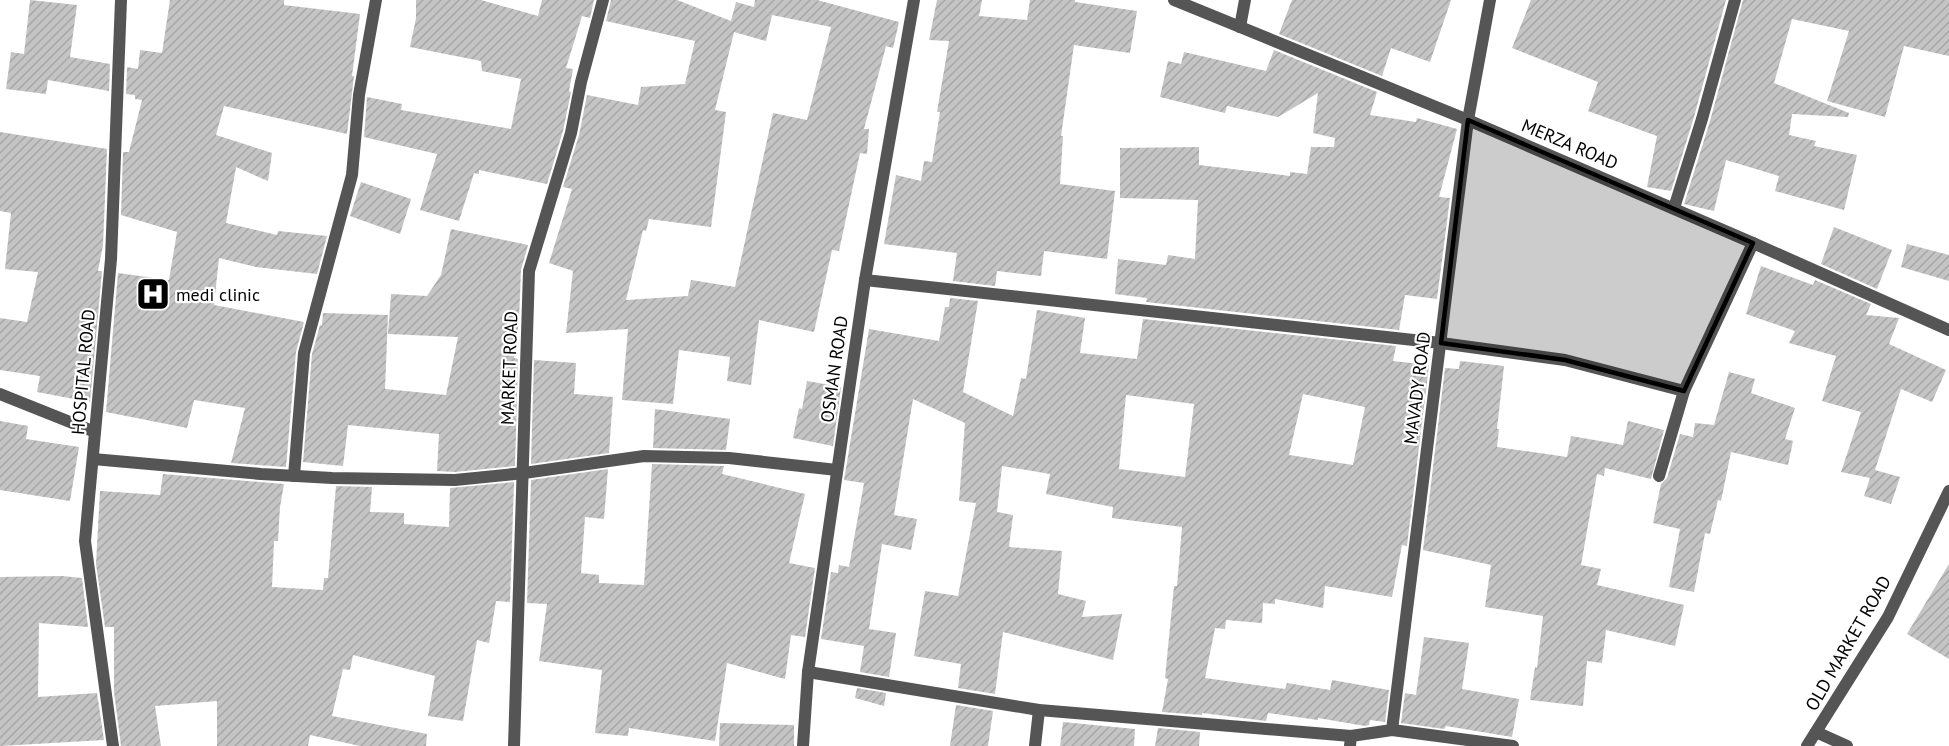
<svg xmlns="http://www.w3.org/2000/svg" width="1949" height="746" font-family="'PT Sans',sans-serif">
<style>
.building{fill:url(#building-hatch);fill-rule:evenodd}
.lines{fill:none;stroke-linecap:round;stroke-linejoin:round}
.minor{stroke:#555;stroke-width:12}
.marked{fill:#000;fill-opacity:0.2;stroke:#000;stroke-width:4.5;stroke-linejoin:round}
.labels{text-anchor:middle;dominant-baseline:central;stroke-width:4.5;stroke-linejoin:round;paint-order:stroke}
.street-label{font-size:18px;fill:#000;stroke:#fff}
.poi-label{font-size:18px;fill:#000;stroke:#fff;text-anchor:start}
</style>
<defs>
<pattern id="building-hatch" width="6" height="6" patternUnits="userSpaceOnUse" patternTransform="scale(1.5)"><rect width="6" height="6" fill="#c4c4c4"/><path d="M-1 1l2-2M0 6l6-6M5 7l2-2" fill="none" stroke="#a7a7a7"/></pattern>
</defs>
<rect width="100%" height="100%" fill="#fff"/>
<g class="building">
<polygon points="30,0 77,5 70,57 110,64 109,91 48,80 46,94 6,89 11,52 24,54"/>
<polygon points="170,0 284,0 284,5 360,14 352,76 354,76 347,134 224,106 216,135 272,153 268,181 236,167 226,223 277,235 278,231 327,236 317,274 256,267 219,258 214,305 304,322 296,352 286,467 231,463 245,408 194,400 187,428 106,412 118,273 169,280 177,232 121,215 123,152 129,152 142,100 135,99 135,95 126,94 127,67 138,69 140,50 162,53"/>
<polygon points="416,0 481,0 538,16 542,0 594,0 590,18 582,16 566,68 573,69 569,91 571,92 563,131 547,184 479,170 479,174 474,173 459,221 420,210 437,154 364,137 367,97 402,104 401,110 511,129 521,79 482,71 481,61 410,47 416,18"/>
<path d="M611 0H677L731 21 736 2 754 7 755 0H817L899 22 893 48 886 46 864 129H869L867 154 860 153 839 251 832 250 814 332 759 320 751 385 727 381 730 357 679 350 673 404 622 400 628 329 566 333 573 271 549 263 572 189 563 187 579 135 587 95 638 105 641 87 685 84 695 41 606 21ZM772 15 831 27 807 120 773 113 735 287 691 280 688 296 626 300 643 230 646 231 649 219 711 227 726 112 715 110 734 32 766 41Z"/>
<polygon points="937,0 982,0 979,16 1027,20 1030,0 1075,0 1075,2 1137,11 1130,53 1074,45 1061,136 1063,136 1060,184 1115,191 1107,259 1044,251 1041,276 997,271 995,286 953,281 957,253 884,244 896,175 921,181 924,161 932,162 940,112 937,112 949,41 929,40"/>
<polygon points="1292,0 1451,0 1430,62 1391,48 1382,76 1279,34"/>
<polygon points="1531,0 1726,0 1694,117 1671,191 1647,187 1657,136 1588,111 1598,82 1512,48"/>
<polygon points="1743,0 1949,0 1949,56 1904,46 1885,117 1827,101 1849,31 1792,19 1774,83 1849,113 1848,117 1792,114 1789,135 1816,141 1814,146 1857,155 1844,210 1775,191 1779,176 1726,160 1714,211 1684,204 1710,121"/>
<polygon points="1274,50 1377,92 1370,115 1416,122 1417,118 1457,129 1439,197 1450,198 1437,299 1405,295 1399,330 1146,302 1147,298 1115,294 1118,259 1166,265 1168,255 1195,259 1198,200 1120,198 1120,148 1199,147 1199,165 1290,176 1290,172 1307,174 1311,147 1334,147 1335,138 1313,133 1318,93 1278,117 1227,106 1225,113 1160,97 1168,61 1181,64 1184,52 1266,71"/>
<polygon points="0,132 107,149 103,245 98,271 102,271 90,402 37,392 40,376 0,370 0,318 27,322 38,272 5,269 11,213 0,211"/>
<polygon points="361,182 411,199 400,234 350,216"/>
<polygon points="1834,227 1892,250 1877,289 1821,264"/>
<polygon points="451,229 528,245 521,270 519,320 514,358 518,359 515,466 455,472 437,471 439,434 348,425 343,466 303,462 312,354 320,325 322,326 323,313 388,315 385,389 446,395 458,337 388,334 391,294 427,296 441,275"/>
<polygon points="1907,244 1949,255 1949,281 1901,267"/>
<polygon points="1761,266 1813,285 1815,280 1871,304 1866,315 1899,318 1889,344 1946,370 1932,402 1901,389 1875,470 1900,477 1891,504 1864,496 1870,478 1841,472 1861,412 1822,401 1836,356 1789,343 1795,331 1746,314"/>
<path d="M950 298 978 301 963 392 1013 416 1021 378 1026 379 1037 310 1085 318 1080 353 1137 359 1143 319 1396 346 1393 361 1429 365 1407 546 1402 545 1392 597 1325 586 1323 608 1275 599V604L1263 603 1262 623 1226 620 1225 629 1215 628 1205 678 1285 689 1287 683 1330 690 1332 680 1389 690 1385 722 1370 720 1369 725 1365 726 1318 718V720L1268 713 1266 721 1202 713V715L1162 712 1168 679 1165 678 1174 586H1177L1182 527 1112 518 1113 507 1046 494 1050 474 1002 466 997 512 1013 515 1009 547 1062 551 1058 594 1086 601 1082 617 1122 614 1113 660 1003 632 995 694 958 688 961 664 914 656 925 591 958 596 976 503 959 501 965 423 913 399 894 515 917 519 911 550 882 544 869 629 896 633 889 677 860 672 864 646 821 639 831 572 838 573 839 565 849 567 864 483 844 480 869 329 939 341 945 307H949ZM1303 394 1365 407 1353 465 1289 455ZM1126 395 1194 404 1185 477 1119 469Z"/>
<polygon points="534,360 576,363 574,394 613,397 609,453 531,464"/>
<polygon points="1460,361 1504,366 1497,429 1499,429 1497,447 1567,457 1571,436 1623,445 1628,421 1664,430 1651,479 1605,468 1604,476 1597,474 1581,565 1601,569 1597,585 1684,605 1675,646 1606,630 1602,663 1587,661 1583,706 1530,700 1535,667 1537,668 1543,616 1485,607 1491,565 1423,550 1445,368 1459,369"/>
<polygon points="1729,372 1755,379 1751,393 1795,408 1785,439 1793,441 1788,465 1731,452 1721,501 1718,500 1710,534 1705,533 1694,592 1669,587 1680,529 1653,523 1661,484 1667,478 1680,434 1693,437 1695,423 1714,425"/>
<polygon points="807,381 841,387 833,446 793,438 799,408 802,409"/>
<polygon points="655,409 730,419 726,450 653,448"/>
<polygon points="0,421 28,426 26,439 79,447 70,501 0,490"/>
<polygon points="652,464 724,466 722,474 805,494 789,563 815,568 805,637 791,635 785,679 727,663 715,741 629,728 628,736 595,733 602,670 539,661 547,604 527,603 531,480 608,469 604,519 585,517 581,573 599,575 599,583 644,585"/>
<polygon points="163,474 284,484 280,507 278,541 274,541 272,587 323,590 324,578 328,578 336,486 372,487 370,512 404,513 404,524 449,527 450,488 514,482 510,602 496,601 489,643 477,640 463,721 428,716 435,676 353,655 350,670 343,669 332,716 427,734 426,746 360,746 310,735 308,746 217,746 217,701 155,706 161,746 121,746 114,692 114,627 105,627 96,564 100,491 160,495"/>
<polygon points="1949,564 1949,659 1907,634"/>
<polygon points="62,576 82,578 88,627 39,623 38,697 97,693 104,740 0,746 0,577"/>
<polygon points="1424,637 1469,643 1462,689 1519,699 1512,737 1446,726 1444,729 1401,723 1405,693 1416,695"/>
<polygon points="857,688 886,693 884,706 855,698"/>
<polygon points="956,705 993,711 988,746 950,746"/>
<polygon points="1063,722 1135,729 1134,746 1060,746"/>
<polygon points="720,723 794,725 794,746 719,746"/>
<polygon points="1158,728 1200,732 1199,746 1155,746"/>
</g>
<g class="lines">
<g class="minor">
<polyline points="1174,0 1468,120 1753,243 1949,330"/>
<polyline points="1240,27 1245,0"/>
<polyline points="1674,208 1702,119 1735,0"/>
<polyline points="865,280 1441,343 1565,360 1684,391"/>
<polyline points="0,394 95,432"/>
<polyline points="93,459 261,474 332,478 455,480 524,473 644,456 729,458 837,470"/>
<polyline points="294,476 304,353 352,175 359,95 376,0"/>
<polyline points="1659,476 1684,391 1753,243"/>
<polyline points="808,672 1039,710 1351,736"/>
<polyline points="1392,730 1513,746"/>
<polyline points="1816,732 1847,746"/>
<polyline points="113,746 85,541 111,259 121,0"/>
<polyline points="514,746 529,271 571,133 581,82 603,0"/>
<polyline points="803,746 808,672 865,280 914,0"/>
<polyline points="1035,746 1039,710"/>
<polyline points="1350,746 1351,736 1392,730 1468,120 1490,0"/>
<polyline points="1807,746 1888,617 1949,491"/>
</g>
</g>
<path class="marked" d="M1468 120 1753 243 1684 391 1565 360 1441 343Z"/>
<defs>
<symbol id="hospital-square" viewBox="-11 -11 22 22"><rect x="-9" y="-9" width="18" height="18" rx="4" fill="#000" stroke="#fff"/><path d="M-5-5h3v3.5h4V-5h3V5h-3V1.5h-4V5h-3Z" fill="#fff"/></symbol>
</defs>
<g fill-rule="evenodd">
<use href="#hospital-square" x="134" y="275" width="38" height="38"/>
</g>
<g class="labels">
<g class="street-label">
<text transform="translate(1570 144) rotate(23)">MERZA ROAD</text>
<text transform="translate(509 368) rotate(-88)">MARKET ROAD</text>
<text transform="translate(834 369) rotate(-82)">OSMAN ROAD</text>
<text transform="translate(83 372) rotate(-85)">HOSPITAL ROAD</text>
<text transform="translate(1417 388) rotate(-83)">MAVADY ROAD</text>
<text transform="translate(1848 643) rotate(-60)">OLD MARKET ROAD</text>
</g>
<g class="poi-label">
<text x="176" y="294">medi clinic</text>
</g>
</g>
</svg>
